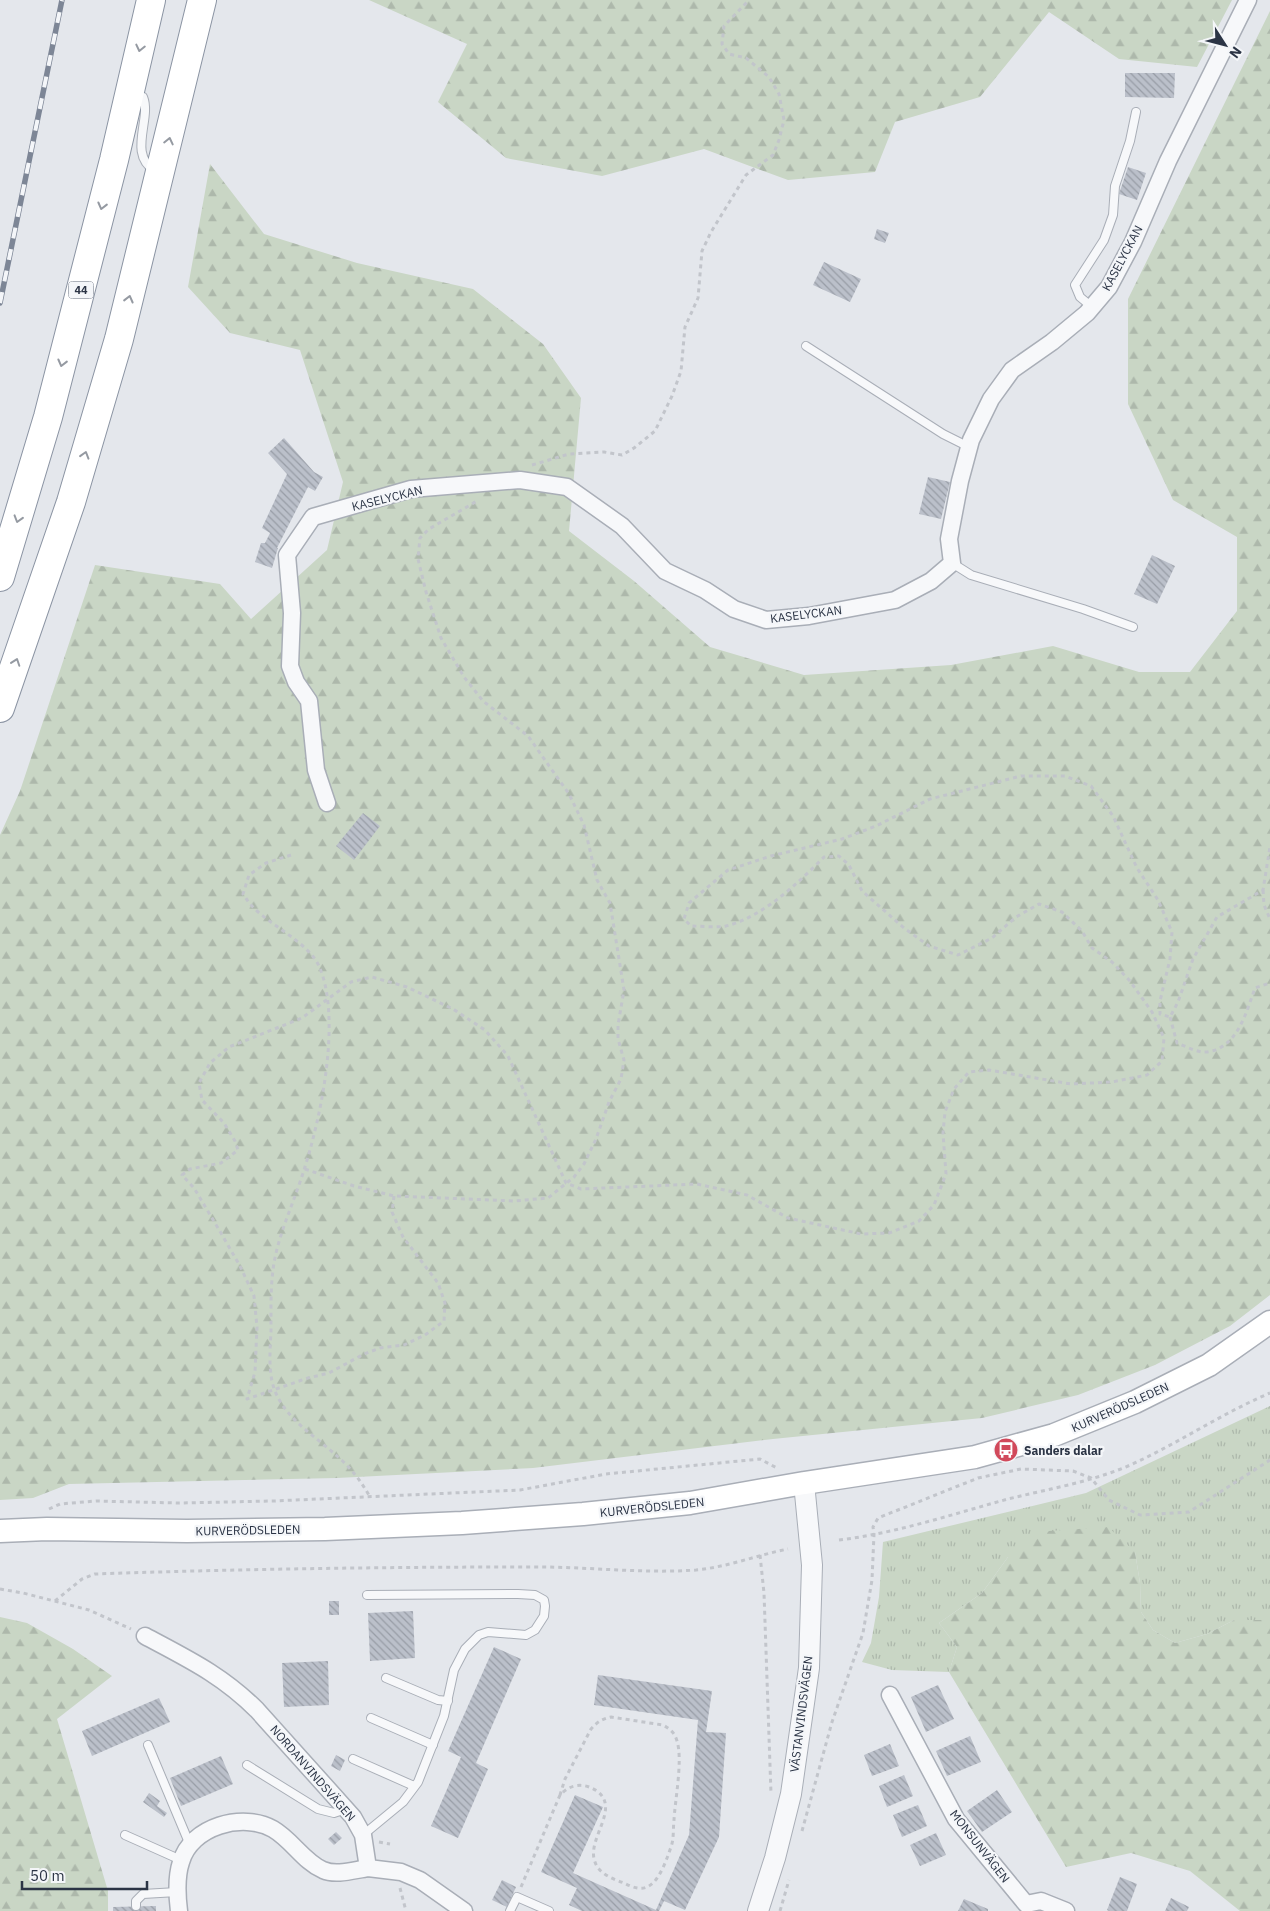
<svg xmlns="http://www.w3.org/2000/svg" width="1270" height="1911" font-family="'IBM Plex Sans',sans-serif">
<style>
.grass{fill:url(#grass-tufts)}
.forest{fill:url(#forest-firs)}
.building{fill:url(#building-back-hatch)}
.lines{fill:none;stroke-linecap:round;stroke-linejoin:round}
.service-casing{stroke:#a9aeb7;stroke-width:10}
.minor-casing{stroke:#a9aeb7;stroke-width:19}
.tertiary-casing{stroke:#a9aeb7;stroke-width:22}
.secondary-casing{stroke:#a9aeb7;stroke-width:25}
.motorway-casing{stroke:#8b94a3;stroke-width:30}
.path{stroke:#c2c5cb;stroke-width:3;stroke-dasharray:4 4;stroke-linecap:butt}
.service{stroke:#f7f8fa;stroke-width:8}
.minor{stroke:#f7f8fa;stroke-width:16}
.tertiary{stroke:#f7f8fa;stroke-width:20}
.secondary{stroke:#fff;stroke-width:22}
.motorway{stroke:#fff;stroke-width:28}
.rail-casing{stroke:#7d8696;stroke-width:5.5}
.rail{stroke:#f4f6f9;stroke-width:4;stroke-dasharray:11;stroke-linecap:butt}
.oneway{stroke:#959aa2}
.labels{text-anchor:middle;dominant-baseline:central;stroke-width:4.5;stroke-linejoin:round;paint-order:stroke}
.shield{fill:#f4f6f9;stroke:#676e7b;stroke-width:1}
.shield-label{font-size:11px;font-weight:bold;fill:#2b3445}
.street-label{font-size:12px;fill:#2b3445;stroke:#f4f6f9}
.poi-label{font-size:12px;font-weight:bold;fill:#2b3445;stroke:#f4f6f9;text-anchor:start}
</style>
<defs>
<pattern id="grass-tufts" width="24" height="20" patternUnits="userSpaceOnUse" patternTransform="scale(1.25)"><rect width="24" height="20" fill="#c9d6c5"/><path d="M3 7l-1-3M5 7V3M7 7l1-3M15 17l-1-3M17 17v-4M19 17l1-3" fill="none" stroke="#adb8ab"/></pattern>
<pattern id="forest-firs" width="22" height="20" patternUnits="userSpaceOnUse" patternTransform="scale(1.25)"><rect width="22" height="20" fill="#c9d6c5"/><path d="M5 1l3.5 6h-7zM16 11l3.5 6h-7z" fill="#adb8ab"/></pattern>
<pattern id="building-back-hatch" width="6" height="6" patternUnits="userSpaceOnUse" patternTransform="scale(1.25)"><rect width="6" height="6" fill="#bbc0ca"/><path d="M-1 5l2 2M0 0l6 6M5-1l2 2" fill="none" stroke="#989da6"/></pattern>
</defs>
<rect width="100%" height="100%" fill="#e4e7ec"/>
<polygon class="grass" points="1270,1406 1270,1620 1234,1620 1207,1634 1175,1643 1153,1630 1141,1612 1140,1583 1135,1552 1008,1557 982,1593 939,1623 957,1647 949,1672 892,1670 862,1662 871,1643 879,1597 883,1542 1086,1493"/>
<g class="forest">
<polygon points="369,0 1232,0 1197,67 1119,59 1049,12 980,97 895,122 875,172 788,180 704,149 602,176 506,158 438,102 467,44"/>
<polygon points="1270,11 1270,1295 1230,1326 1155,1365 1078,1395 982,1418 773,1439 533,1468 337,1478 69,1484 33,1498 0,1500 0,835 20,791 95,565 220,584 251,619 327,550 343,482 300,350 230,333 188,287 210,164 264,234 357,263 473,289 543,344 581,398 569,531 634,581 710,647 804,675 951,665 1053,646 1139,672 1190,672 1237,611 1237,537 1173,500 1128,404 1128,299"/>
<polygon points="1108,1527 1135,1552 1140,1583 1141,1612 1153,1630 1175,1643 1207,1634 1234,1620 1270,1620 1270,1911 1240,1911 1190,1871 1131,1853 1066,1867 949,1672 957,1647 939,1623 982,1593 1008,1557 1049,1531"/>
<polygon points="0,1617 27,1623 73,1649 112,1676 57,1719 108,1891 108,1911 0,1911"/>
</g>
<g class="building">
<polygon points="1125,73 1175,73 1174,98 1125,97"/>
<polygon points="1128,167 1146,173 1137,200 1119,194"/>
<polygon points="877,229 889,233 885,243 874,239"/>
<polygon points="824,262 861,279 850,302 813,285"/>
<polygon points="284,438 314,472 323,477 315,491 308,487 277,548 278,548 272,568 255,562 261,543 265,543 270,533 262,528 287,474 268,453"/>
<polygon points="928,477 950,482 941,519 919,514"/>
<polygon points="1152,555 1175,566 1157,604 1134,594"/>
<polygon points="363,813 380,826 354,860 336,846"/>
<rect x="329" y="1601" width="10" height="14"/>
<polygon points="413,1611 415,1658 370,1661 368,1613"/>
<polygon points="494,1647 521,1659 476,1763 488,1769 458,1838 431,1826 461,1757 448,1751"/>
<polygon points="328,1661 329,1705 284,1707 282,1663"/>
<polygon points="598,1675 712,1691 706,1732 726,1733 719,1837 685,1910 664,1901 659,1911 582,1911 569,1905 577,1888 541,1872 575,1795 603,1807 573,1873 656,1910 689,1835 698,1720 594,1705"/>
<polygon points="938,1685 954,1719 926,1732 911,1697"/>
<polygon points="159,1698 170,1722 92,1756 82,1731"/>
<polygon points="970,1736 981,1762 947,1776 936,1751"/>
<polygon points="890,1744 899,1766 872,1776 864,1755"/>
<polygon points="336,1755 345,1760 340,1771 331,1766"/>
<polygon points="221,1756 233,1784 181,1806 170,1778"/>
<polygon points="904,1775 913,1796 887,1807 879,1786"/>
<polygon points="997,1790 1012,1812 982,1832 967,1811"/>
<polygon points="149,1793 160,1801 157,1806 167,1813 164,1817 143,1802"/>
<polygon points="918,1805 927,1826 902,1837 893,1815"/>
<polygon points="336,1832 342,1838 334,1845 328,1839"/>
<polygon points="936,1833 946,1855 920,1866 910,1845"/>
<polygon points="1120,1877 1137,1884 1127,1911 1109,1911 1107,1910"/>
<polygon points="502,1880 516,1887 507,1907 492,1900"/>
<polygon points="1171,1898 1189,1907 1187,1911 1165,1911"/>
<polygon points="964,1899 988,1909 988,1911 958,1911"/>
<polygon points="156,1906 156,1911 113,1911 113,1907"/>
</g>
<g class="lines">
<defs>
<g id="service">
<path d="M134 95 143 97C152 119 127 154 155 171"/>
<polyline points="1092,307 1080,297 1075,285 1104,240 1113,215 1115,186 1130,141 1136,112"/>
<polyline points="806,346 943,434 969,447"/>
<polyline points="952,563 971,575 1083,609 1133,627"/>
<polyline points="386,1678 438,1700 448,1701"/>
<polyline points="371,1718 433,1745"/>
<polyline points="148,1745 190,1845"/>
<polyline points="353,1759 414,1786"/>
<polyline points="247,1765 318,1809 334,1813 346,1809"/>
<polyline points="125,1835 181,1860"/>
<polyline points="363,1835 403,1802 418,1782 444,1716 454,1670 465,1649 479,1635 488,1632 526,1635 535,1630 544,1616 545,1606 544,1600 535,1595 518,1594 367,1595"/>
<polyline points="136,1906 136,1901 143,1894 177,1892"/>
<polyline points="510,1911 517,1897 549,1911"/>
</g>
<g id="minor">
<polyline points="327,803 316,770 309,701 296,682 290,666 292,613 287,555 313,517 411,489 520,480 567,487 622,526 665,571 705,590 734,609 766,620 809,616 895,600 931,581 952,563 949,539 960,481 971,440 991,399 1012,370 1052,342 1087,313 1109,287 1133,242 1168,161 1248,0"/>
<path d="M145 1636C188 1659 222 1675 257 1710L353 1817 363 1835 368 1868 401 1872 420 1880 464 1911"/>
<polyline points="890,1695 956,1819 1026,1904 1041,1901 1066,1911"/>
<path d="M179 1911C177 1895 176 1877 181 1862 191 1826 243 1812 273 1829 292 1840 304 1862 323 1870 336 1876 354 1870 368 1868"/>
</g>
<polyline id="tertiary" points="758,1911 775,1858 791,1794 809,1668 812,1565 804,1483"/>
<polyline id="secondary" points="0,1531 47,1529 187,1531 325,1529 462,1523 583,1514 690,1503 804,1483 975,1457 1054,1435 1135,1402 1209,1365 1270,1322"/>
<g id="motorway">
<polyline points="0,577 48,417 114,160 151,0"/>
<polyline points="0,708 71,502 119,339 202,0"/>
</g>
</defs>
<use href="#service" class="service-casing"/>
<use href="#minor" class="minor-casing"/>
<use href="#tertiary" class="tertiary-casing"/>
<use href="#secondary" class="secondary-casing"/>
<use href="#motorway" class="motorway-casing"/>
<g class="path">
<polyline points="532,465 569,454 604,452 622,455 634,448 655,431 672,396 681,371 685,327 698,298 702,251 711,232 746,175 773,155 779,140 784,120 779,94 769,77 746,58 729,54 722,44 724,26 749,0"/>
<path d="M291 855 266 863 249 875 243 894C246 898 248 902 252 906 269 925 308 942 319 966 342 1018 321 1117 304 1170 296 1196 284 1222 277 1249 270 1275 271 1304 271 1331 270 1350 268 1374 275 1391 286 1419 316 1437 337 1456 351 1468 361 1481 370 1497"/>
<polyline points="1263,890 1264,905 1270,919"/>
<path d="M1170 1017 1177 1043C1185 1046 1198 1053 1206 1052 1237 1049 1246 1013 1255 988L1270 983"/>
<polyline points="305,1169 354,1186 394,1196 514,1201 548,1198 574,1177 584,1164 596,1139 609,1102 621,1079 624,1060 618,1039 618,1025 624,990 610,903 597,880 584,825 569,794 528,736 483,701 464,677 441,638 426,592 418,559 420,538 429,529 477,501"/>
<path d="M394 1196 392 1212 403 1237 438 1283 445 1303 444 1321 425 1335 404 1345 380 1348 364 1354 329 1373 308 1378 247 1399 255 1372 257 1327 254 1296 240 1266 218 1228 194 1188 182 1175 190 1169 221 1163 238 1150 235 1141 224 1123 202 1100 199 1083 210 1063 229 1047 302 1018 351 982 372 977 407 987 453 1009 485 1030 508 1056 566 1183 581 1189 697 1184 747 1195 788 1218 861 1234 889 1233 919 1221 934 1205 946 1174 943 1133 945 1112 954 1089 969 1072 989 1070 1071 1084 1112 1082 1147 1075 1162 1061 1164 1038 1152 1012 1130 981 1112 962 1092 948 1082 931 1062 912 1039 904 1016 917 992 938 958 955 929 946 904 928 862 891 849 865 839 856 824 857C798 883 763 917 726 926 716 928 702 926 691 926L684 919 689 903 728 870 771 856 842 839 876 826 930 799 1021 776H1065L1091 786 1113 816 1137 868 1158 900 1172 932 1170 959 1160 1001V1014L1170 1017 1178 1002 1193 959 1217 917 1263 890 1270 847"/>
<polyline points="49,1509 60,1504 96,1501 179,1503 273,1501 520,1490 606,1474 760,1459 777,1468"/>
<path d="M839 1540C897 1533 953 1514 1008 1499 1052 1488 1098 1481 1139 1461 1183 1440 1225 1412 1270 1393"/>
<polyline points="760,1555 764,1593 771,1794"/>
<polyline points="0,1589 23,1593 89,1610 131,1629"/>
<path d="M55 1601 82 1579 95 1574C239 1569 383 1567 526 1567 583 1566 639 1574 696 1570 728 1567 757 1555 788 1549"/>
<polyline points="802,1831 832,1722 863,1633 872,1580 874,1534 873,1527 878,1518 978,1478 1021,1469 1073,1471 1091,1478 1109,1500 1140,1515 1189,1512 1270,1460"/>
<polyline points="379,1842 390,1844"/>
<path d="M521 1887 560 1795C564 1791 569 1787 575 1786 583 1784 591 1787 597 1791 621 1809 586 1839 595 1862 599 1874 613 1879 624 1883 632 1887 641 1891 649 1886 660 1880 667 1858 671 1847 674 1839 673 1829 674 1820 675 1800 683 1760 677 1741 675 1733 670 1729 663 1725L611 1717C602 1719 597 1722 591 1729L565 1779 560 1795"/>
<polyline points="400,1888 406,1911"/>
<polyline points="780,1911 789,1880"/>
</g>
<use href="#service" class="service"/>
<use href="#minor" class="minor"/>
<use href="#tertiary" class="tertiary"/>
<use href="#secondary" class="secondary"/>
<use href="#motorway" class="motorway"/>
<defs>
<polyline id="rail" points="0,303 62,0"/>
</defs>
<use href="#rail" class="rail-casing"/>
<use href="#rail" class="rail"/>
</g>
<defs><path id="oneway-chevron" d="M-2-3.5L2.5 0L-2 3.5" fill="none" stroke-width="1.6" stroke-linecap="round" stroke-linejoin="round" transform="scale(1.25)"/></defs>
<g class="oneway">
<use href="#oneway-chevron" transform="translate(140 48) rotate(103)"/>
<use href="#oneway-chevron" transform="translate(169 141) rotate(-77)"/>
<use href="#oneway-chevron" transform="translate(102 206) rotate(104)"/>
<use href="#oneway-chevron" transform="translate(129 299) rotate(-76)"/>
<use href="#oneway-chevron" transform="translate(62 363) rotate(104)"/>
<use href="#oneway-chevron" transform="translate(85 455) rotate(-73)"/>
<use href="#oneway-chevron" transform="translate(18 519) rotate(107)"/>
<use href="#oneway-chevron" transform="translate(16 662) rotate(-71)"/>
</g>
<defs>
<symbol id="bus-disc" viewBox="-11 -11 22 22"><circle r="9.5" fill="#d1495b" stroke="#f4f6f9"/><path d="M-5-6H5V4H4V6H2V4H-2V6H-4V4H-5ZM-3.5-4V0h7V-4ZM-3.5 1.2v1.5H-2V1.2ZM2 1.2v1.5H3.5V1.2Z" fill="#fff"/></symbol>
</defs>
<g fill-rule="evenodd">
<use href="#bus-disc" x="992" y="1436" width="28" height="28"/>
</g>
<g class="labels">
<rect class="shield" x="68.5" y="281.5" width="25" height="17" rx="4"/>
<g class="shield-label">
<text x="81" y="290">44</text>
</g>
<g class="street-label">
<text transform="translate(1122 258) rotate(-62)">KASELYCKAN</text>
<text transform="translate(387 498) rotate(-14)">KASELYCKAN</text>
<text transform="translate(806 614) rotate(-7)">KASELYCKAN</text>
<text transform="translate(1120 1407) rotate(-24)">KURVERÖDSLEDEN</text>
<text transform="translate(652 1507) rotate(-6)">KURVERÖDSLEDEN</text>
<text transform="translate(248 1530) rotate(-1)">KURVERÖDSLEDEN</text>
<text transform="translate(801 1714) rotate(-83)">VÄSTANVINDSVÄGEN</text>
<text transform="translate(313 1773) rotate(49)">NORDANVINDSVÄGEN</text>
<text transform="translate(980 1846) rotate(52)">MONSUNVÄGEN</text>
</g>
<g class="poi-label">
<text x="1024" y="1450">Sanders dalar</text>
</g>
</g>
<g transform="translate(1225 45) rotate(126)" stroke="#f4f6f9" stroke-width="4" paint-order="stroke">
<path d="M0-4L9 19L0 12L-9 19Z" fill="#2b3445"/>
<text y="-8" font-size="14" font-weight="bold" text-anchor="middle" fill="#2b3445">N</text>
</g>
<path d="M22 1881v8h125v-8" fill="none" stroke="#2b3445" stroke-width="2.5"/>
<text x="30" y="1881" font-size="15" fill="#2b3445" stroke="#f4f6f9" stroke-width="4" paint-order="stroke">50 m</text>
</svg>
